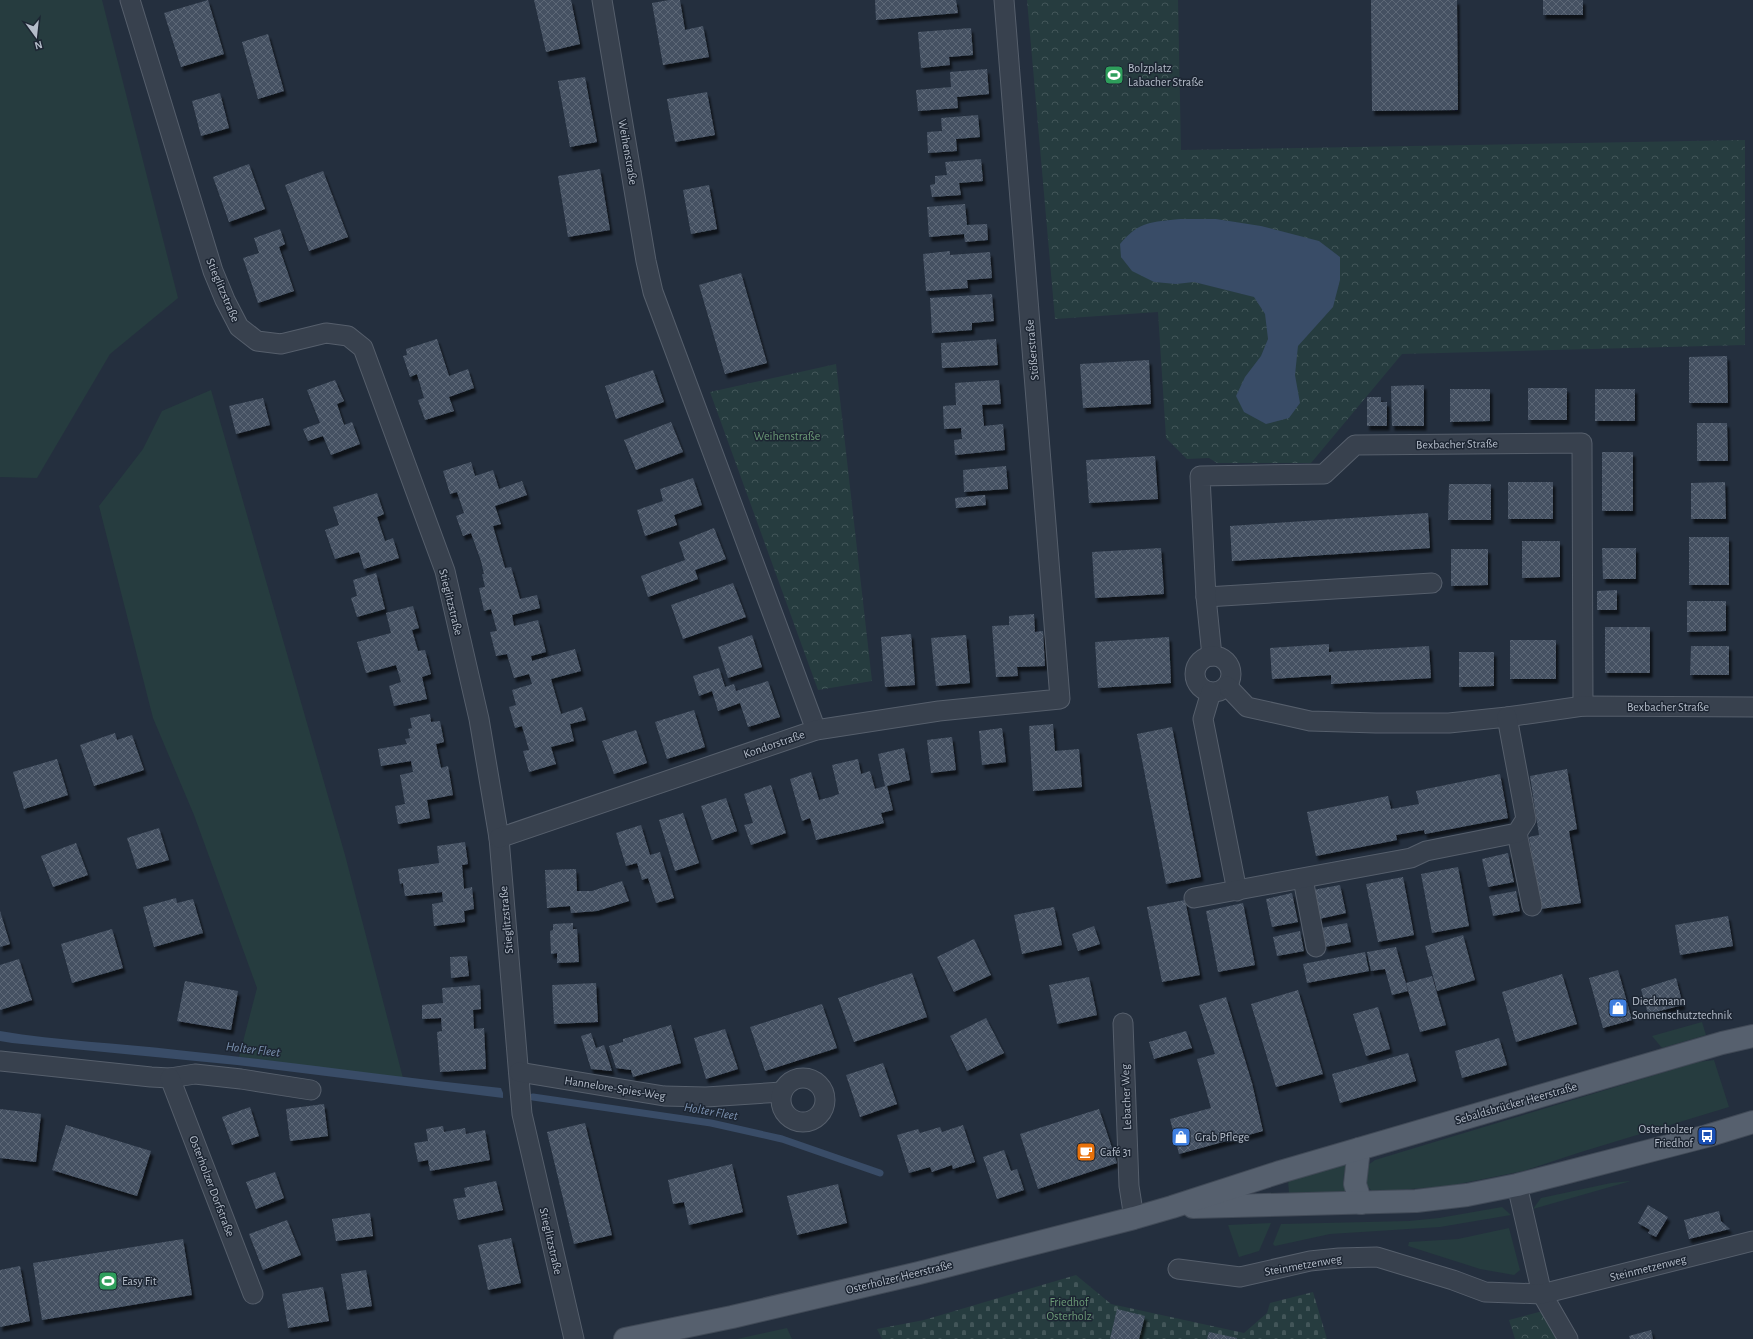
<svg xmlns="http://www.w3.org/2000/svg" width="1753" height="1339" font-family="'Alegreya Sans',sans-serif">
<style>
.green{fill:#263c3f}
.cemetery{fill:url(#cemetery-stones)}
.park{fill:url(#park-crowns)}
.water{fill:#394c67}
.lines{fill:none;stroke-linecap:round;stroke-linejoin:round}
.stream{stroke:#394c67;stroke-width:7}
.building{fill:url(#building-cross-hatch);filter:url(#shadow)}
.minor-casing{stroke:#565f6c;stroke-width:21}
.primary-casing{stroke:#414a57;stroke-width:24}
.minor{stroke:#38414e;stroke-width:19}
.primary{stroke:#56606e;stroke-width:22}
.labels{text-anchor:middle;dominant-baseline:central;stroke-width:3;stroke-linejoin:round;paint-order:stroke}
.poi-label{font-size:12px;fill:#b4bcc9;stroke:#1d2633;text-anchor:start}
.street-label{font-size:12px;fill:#b4bcc9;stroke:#1d2633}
.park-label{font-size:12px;fill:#6b9a76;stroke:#1d2633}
.water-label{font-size:13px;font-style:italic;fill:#7c92b1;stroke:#1d2633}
</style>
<defs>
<pattern id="cemetery-stones" width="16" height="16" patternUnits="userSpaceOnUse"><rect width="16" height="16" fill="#263c3f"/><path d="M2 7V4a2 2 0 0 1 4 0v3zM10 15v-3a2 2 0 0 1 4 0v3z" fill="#435659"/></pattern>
<pattern id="park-crowns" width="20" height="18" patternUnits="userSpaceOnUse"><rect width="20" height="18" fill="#263c3f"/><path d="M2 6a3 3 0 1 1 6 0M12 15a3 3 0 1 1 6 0" fill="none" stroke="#435659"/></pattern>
<pattern id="building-cross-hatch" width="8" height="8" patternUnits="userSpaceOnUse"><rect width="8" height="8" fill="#455162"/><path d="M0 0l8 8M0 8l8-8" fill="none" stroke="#5d6877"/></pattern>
<filter id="shadow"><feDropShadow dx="2.5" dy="4.5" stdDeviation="1" flood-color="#0009"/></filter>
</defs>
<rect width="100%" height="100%" fill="#242f3e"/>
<g class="green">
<polygon points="0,0 102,0 178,298 110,354 37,478 0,477"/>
<polygon points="211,390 345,855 403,1078 239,1057 257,988 194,815 153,718 99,506 143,449 162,411"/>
<polygon points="1702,1022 1706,1035 1662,1048 1652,1036"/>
<polygon points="1714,1060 1729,1107 1581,1152 1523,1171 1449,1186 1373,1192 1366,1185 1364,1168 1375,1160 1698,1062"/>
<polygon points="1346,1164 1343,1180 1346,1192 1289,1193 1288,1180"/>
<polygon points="1631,1181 1533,1209 1541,1198 1611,1183"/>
<polygon points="1502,1207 1511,1215 1440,1227 1330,1234 1275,1246 1273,1244 1281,1224 1409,1221 1439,1218"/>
<polygon points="1271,1223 1259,1251 1239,1257 1228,1225"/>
<polygon points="1509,1228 1520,1270 1514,1275 1480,1269 1408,1246 1409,1242 1458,1239"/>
<polygon points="787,1328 792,1339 737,1339"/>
</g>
<polygon class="cemetery" points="1076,1275 1111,1304 1244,1333 1267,1313 1270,1303 1313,1292 1327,1339 882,1339 877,1329 924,1320"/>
<g class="park">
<polygon points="1027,0 1178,0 1181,150 1745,140 1745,345 1402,354 1311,463 1217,463 1209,458 1187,459 1166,438 1158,312 1055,319"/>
<polygon points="836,364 872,681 818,690 710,392"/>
<polygon points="1554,1308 1572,1339 1515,1339 1509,1320"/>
</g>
<g class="water">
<path d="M1180 219H1216L1261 226 1319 241 1340 257V280L1333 307 1298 346 1295 375 1300 403 1289 418 1266 424 1244 412 1236 396 1245 377 1261 356 1268 339 1265 314 1254 297 1194 282 1176 284 1154 282 1132 271 1121 257 1120 244C1139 221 1152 222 1180 219Z"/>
<path d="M0 1031C59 1041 118 1043 177 1050 285 1061 393 1077 501 1088L503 1093V1098L237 1065 12 1043 0 1041Z"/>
</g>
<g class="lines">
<polyline class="stream" points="533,1097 711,1123 782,1139 880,1173"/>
</g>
<g class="building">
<polygon points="208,0 224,54 181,67 164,13"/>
<polygon points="534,0 571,0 580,44 546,52"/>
<polygon points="669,0 680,0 685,30 703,26 709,57 663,65 652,3"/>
<polygon points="875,0 956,0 958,13 876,20"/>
<polygon points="1371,0 1457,0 1458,110 1372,111"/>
<rect x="1543" y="0" width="40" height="15"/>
<polygon points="971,28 973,55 949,57 950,65 921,68 918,32"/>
<polygon points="268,34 284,91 258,99 242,42"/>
<polygon points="987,69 989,94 957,97 958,108 918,111 916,90 951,87 950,72"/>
<polygon points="585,77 597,142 570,147 558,81"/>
<polygon points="707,92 715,135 675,142 667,99"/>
<polygon points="220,93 229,128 201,136 192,101"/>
<polygon points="978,115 980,137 956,139 957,151 928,153 927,132 942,131 941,118"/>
<polygon points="981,159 983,181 959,183 961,195 932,197 930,185 935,184 935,176 947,175 945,162"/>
<polygon points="249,164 265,209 229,222 213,177"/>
<polygon points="600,169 610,230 568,237 558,176"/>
<polygon points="323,171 348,237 309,251 285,185"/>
<polygon points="709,185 717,229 691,234 683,190"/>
<polygon points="965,204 967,225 987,224 988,240 965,242 964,234 929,237 927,207"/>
<polygon points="280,229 285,244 279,247 294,291 258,303 243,258 259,253 254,238"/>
<polygon points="950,251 950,255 990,252 992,278 967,280 968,288 926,291 923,254"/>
<polygon points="741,273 767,363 725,374 699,285"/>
<polygon points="992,294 994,321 972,323 972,330 932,333 930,298"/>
<polygon points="437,339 449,376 468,369 474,388 449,397 454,411 425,420 418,400 424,398 417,374 410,377 403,356 407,355 406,349"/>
<polygon points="996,339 998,365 942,368 941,343"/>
<polygon points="1727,356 1728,403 1689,403 1689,357"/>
<polygon points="1149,360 1151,404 1083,408 1080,364"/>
<polygon points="653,370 664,402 616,419 605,386"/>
<polygon points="335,380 344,401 337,404 344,425 352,422 360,444 331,455 323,436 308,441 303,429 320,423 307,390"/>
<polygon points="999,380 1001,404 982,405 984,426 1003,424 1005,450 955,455 954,440 962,439 961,428 944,429 943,406 956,405 955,383"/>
<polygon points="1424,385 1424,426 1392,426 1391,386"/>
<rect x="1528" y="388" width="39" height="32"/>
<polygon points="1450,389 1490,389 1490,421 1450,422"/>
<rect x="1595" y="389" width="40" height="32"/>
<polygon points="1367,397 1381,397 1381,402 1387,402 1387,426 1367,426"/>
<polygon points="263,398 270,425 236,434 229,406"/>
<polygon points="671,422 683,452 636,470 624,440"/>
<polygon points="1697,423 1727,423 1728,461 1697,461"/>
<rect x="1602" y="452" width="31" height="59"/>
<polygon points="1155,456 1158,499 1089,503 1086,460"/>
<polygon points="471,462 475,476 493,470 499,489 522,481 527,495 495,506 501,524 493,526 505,568 511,567 520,599 537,595 540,608 512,615 514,626 538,620 546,652 531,656 532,661 575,649 581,671 551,679 561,714 582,707 586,720 570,724 574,741 551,747 556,764 529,772 523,751 529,750 522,726 515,728 509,707 516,705 512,690 532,684 529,674 514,678 507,654 496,656 490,632 497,631 491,609 484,611 479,588 485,587 482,574 484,574 481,561 471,533 463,536 456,516 464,513 457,492 450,494 443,471"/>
<polygon points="1006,466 1008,489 964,492 963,470"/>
<polygon points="693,478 702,505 674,515 677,525 645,536 637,510 663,501 660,489"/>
<rect x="1508" y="482" width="45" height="37"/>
<polygon points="1725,482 1726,519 1691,519 1691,483"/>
<polygon points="1449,484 1491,484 1491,520 1448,520"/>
<polygon points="377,493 384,514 377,517 385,541 393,538 399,558 364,569 359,552 335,559 325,530 339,525 333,507"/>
<polygon points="985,495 986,505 956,508 955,498"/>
<polygon points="1428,513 1430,548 1232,561 1230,526"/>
<polygon points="714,528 726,559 695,570 698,579 648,597 641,576 685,560 679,542"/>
<rect x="1689" y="537" width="40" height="48"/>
<polygon points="1522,541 1560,541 1560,577 1522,578"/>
<polygon points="1161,548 1164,594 1095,598 1092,552"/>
<polygon points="1602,548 1636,548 1636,579 1603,579"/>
<polygon points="1451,549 1488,549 1488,585 1451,586"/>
<polygon points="376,573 385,609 357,617 351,598 357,596 353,580"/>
<polygon points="733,583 746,617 683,639 671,605"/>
<polygon points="1617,590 1617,610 1597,610 1597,591"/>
<polygon points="1687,601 1726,601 1726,631 1687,632"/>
<polygon points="413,606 419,628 412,630 418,651 425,650 431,674 422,677 427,699 394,706 389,686 401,682 396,665 366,673 357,642 391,633 386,613"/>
<polygon points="1034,614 1035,632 1043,631 1045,666 1017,667 1018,676 996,677 992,626 1009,625 1009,616"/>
<rect x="1605" y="627" width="45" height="46"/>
<polygon points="911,634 915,685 885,687 881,637"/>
<polygon points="752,635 762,667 728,678 718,647"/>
<polygon points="966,635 970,683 936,686 931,638"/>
<polygon points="1169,637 1171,683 1098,688 1095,642"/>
<rect x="1510" y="640" width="46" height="39"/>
<polygon points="1329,644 1329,652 1429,646 1431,678 1331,684 1331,675 1272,679 1270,648"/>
<polygon points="1691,646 1729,646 1729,675 1690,675"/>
<polygon points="1459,652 1494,652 1494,686 1459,687"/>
<polygon points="719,668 725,687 734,684 736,691 768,681 780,717 748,727 740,703 718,711 712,691 699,696 693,676"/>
<polygon points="694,710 705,747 667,759 655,722"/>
<polygon points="430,714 431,722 440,721 444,742 436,744 441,768 448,766 453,795 427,800 430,818 398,824 395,806 405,804 400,775 413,772 411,761 381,766 378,749 407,744 405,739 410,738 408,729 412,728 410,718"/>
<polygon points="1053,724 1055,751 1079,749 1082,787 1033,791 1029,726"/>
<polygon points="1172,727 1201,877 1166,884 1137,734"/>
<polygon points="1002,728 1006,762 982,765 979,731"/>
<polygon points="636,730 647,763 614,774 602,741"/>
<polygon points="115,733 117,740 132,735 144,770 94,786 80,745"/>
<polygon points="952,737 956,770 931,773 927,740"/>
<polygon points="904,748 910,780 887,786 893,810 881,813 884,823 816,840 810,818 802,821 790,779 811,772 819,800 831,797 839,794 832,765 858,759 861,774 870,771 875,789 885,786 878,754"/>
<polygon points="57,759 68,795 24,809 13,772"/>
<polygon points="1567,769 1577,829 1569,831 1581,903 1541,909 1529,837 1539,835 1530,776"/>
<polygon points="1500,774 1508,818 1425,834 1424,830 1396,835 1397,840 1316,856 1307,812 1388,796 1391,809 1419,804 1416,791"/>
<polygon points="771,785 786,833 751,845 744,825 753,823 744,794"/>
<polygon points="726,798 737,831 712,840 701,806"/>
<polygon points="683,813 699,863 675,871 659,820"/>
<polygon points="641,825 650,855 660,852 674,898 656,903 648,878 642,880 637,863 626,866 616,833"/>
<polygon points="159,828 169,860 137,869 127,838"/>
<polygon points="465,842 468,864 462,865 464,889 472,887 474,909 464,911 465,922 434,926 432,904 443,902 442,892 405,896 403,883 400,884 398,869 439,863 437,846"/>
<polygon points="76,843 88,875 53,887 41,856"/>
<polygon points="1508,853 1514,882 1488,887 1482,859"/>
<polygon points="1458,867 1469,926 1432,933 1421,874"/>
<polygon points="576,869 577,891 592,891 622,881 629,901 597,911 571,913 570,906 547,908 545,870"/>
<polygon points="1403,877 1414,935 1378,942 1366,884"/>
<polygon points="1340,885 1346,913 1319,919 1313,890"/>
<polygon points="1516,891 1520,911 1493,916 1489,896"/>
<polygon points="1292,893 1298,922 1272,927 1266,899"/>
<polygon points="176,898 177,903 193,899 203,933 154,947 143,907"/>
<polygon points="1185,900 1200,975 1162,982 1147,907"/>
<polygon points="1243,903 1255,965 1218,972 1206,911"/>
<polygon points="1054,907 1062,945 1022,954 1014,915"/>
<polygon points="0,911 10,944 0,947"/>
<polygon points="1728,916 1733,946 1680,955 1675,925"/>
<polygon points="573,923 573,929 577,929 579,962 557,963 557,953 551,954 550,931 553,930 553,924"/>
<polygon points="1347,923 1351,942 1325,947 1321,928"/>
<polygon points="1094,926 1100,944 1078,951 1072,934"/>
<polygon points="112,929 123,968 72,983 61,944"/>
<polygon points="1300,931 1304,951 1277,956 1273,937"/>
<polygon points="1463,935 1475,980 1437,991 1425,946"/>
<polygon points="974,939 991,975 954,992 937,957"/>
<polygon points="1396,947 1408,991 1392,995 1385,969 1371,971 1367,952"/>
<polygon points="1365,952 1369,971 1307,983 1303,964"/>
<polygon points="467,956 469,976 451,978 450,957"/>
<polygon points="19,959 32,1000 0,1010 0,965"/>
<polygon points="1618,970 1632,1020 1603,1028 1589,978"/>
<polygon points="912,973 927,1017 854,1042 838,998"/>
<polygon points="1562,974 1577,1024 1516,1042 1502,992"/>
<polygon points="1432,976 1446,1025 1420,1032 1406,983"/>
<polygon points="1089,977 1097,1015 1057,1024 1049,985"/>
<polygon points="1676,978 1683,1005 1648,1014 1641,989"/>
<polygon points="185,981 238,991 231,1030 177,1021"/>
<polygon points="596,983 598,1022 554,1024 552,985"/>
<polygon points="480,985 481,1009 473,1010 474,1029 484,1028 486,1069 440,1072 437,1032 442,1031 441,1018 422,1019 422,1005 443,1003 442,988"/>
<polygon points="1298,990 1323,1074 1276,1087 1251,1004"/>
<polygon points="1226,997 1252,1083 1263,1131 1179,1154 1170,1119 1211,1108 1197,1059 1215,1054 1199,1005"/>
<polygon points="822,1004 837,1048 765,1071 750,1027"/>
<polygon points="1378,1007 1390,1049 1366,1056 1353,1014"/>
<polygon points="986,1018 1004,1053 967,1071 950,1036"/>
<polygon points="671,1025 681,1063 633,1077 631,1070 616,1068 609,1046 623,1042 623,1039"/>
<polygon points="725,1029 738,1069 706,1079 694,1038"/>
<polygon points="1186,1031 1192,1048 1154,1059 1149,1042"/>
<polygon points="591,1033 596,1048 604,1045 612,1071 591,1069 581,1036"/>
<polygon points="1499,1038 1507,1065 1462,1078 1455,1051"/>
<polygon points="1408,1053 1416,1081 1340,1103 1332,1074"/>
<polygon points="883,1063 897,1104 860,1117 846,1075"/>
<polygon points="324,1104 328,1136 290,1141 286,1109"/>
<polygon points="250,1107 259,1136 232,1145 222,1117"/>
<polygon points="0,1109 41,1114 36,1162 0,1158"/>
<polygon points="1099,1109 1117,1163 1038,1189 1020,1134"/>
<polygon points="585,1123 612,1235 574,1244 547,1132"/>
<polygon points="66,1125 151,1151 137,1196 52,1170"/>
<polygon points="963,1125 975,1162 953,1169 952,1165 932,1172 930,1167 909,1173 897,1135 918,1129 920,1133 940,1127 942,1132"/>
<polygon points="443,1126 444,1132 465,1128 466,1134 485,1130 490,1160 430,1171 428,1160 418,1162 414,1143 428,1141 426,1129"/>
<polygon points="1004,1150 1011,1171 1017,1169 1024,1190 997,1199 983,1157"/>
<polygon points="732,1164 743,1212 689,1225 684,1202 673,1204 668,1180"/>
<polygon points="275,1172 284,1198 256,1209 246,1182"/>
<polygon points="496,1181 503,1210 458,1220 453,1199 466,1197 464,1188"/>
<polygon points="838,1184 847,1223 797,1235 787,1196"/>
<polygon points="1648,1205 1668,1217 1656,1237 1648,1233 1650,1230 1638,1223"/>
<polygon points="1719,1211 1721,1221 1730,1229 1689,1239 1684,1220"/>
<polygon points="370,1213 373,1236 336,1241 332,1219"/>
<polygon points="287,1220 301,1255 263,1270 249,1234"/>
<polygon points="511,1238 521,1283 488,1290 478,1245"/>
<polygon points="183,1239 192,1295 42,1320 33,1263"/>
<polygon points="20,1266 30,1321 0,1327 0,1270"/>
<polygon points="366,1270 372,1306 347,1310 341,1274"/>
<polygon points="323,1287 329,1321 288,1328 282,1294"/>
<polygon points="1117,1309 1145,1316 1139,1339 1110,1339"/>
<polygon points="1651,1330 1653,1339 1630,1339 1629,1336"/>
<polygon points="1209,1332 1237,1338 1237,1339 1207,1339"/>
</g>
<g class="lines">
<defs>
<g id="minor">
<polyline points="130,0 213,271 225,300 239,327 257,341 281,344 326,333 348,336 363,348 445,571 479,719 499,838 522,1114 574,1339"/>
<polyline points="602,0 646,261 653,292 816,730"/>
<polyline points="1206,597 1432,583"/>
<polyline points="1212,656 1206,597 1200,476 1324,474 1355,445 1582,443 1583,706"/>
<circle cx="1213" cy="674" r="18"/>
<polyline points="1227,686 1247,707 1310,721 1376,723 1449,723 1507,717 1583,706 1753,707"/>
<polyline points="1211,692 1203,719 1237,891"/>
<polyline points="1517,833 1532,906"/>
<polyline points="499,838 816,730 939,711 1060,699 1004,0"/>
<polyline points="1303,879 1316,947"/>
<polyline points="1194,898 1411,858 1426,851 1517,833 1526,819 1507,717"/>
<polyline points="1123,1023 1129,1186 1134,1218"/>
<polyline points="0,1061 151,1077 170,1078 195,1074 241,1079 311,1090"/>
<polyline points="519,1072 664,1096 706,1097 782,1092"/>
<circle cx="803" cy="1100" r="22"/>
<polyline points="170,1078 253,1294"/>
<polyline points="1517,1185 1542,1294 1568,1339"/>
<polyline points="1178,1269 1240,1277 1310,1261 1339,1258 1377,1257 1453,1280 1485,1292 1542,1294 1753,1241"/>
</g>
<g id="primary">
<polyline points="1359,1149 1355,1184 1361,1203"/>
<polyline points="1193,1207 1416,1201 1467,1195 1517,1185 1560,1174 1707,1136 1753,1122"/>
<polyline points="625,1339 732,1317 919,1273 1134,1218 1172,1207 1280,1172 1722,1043 1753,1036"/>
</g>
</defs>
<use href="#minor" class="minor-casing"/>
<use href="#primary" class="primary-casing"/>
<use href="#minor" class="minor"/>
<use href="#primary" class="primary"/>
</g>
<defs>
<symbol id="stadium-square" viewBox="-11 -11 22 22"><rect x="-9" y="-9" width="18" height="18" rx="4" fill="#2e9e5b" stroke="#1d2633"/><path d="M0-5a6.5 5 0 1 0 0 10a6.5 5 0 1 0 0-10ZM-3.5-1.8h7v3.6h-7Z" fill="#fff"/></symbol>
<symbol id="shop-square" viewBox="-11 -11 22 22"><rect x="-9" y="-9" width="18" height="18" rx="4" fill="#3f7fe0" stroke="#1d2633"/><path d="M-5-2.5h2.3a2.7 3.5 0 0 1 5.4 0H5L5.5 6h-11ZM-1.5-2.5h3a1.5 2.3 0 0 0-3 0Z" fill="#fff"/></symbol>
<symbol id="bus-square" viewBox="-11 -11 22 22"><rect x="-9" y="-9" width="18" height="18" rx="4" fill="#1a4fb4" stroke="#1d2633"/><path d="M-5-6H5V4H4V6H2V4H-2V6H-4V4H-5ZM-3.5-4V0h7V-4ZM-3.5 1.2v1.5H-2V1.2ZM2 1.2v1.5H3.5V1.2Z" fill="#fff"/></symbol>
<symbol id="cafe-square" viewBox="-11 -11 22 22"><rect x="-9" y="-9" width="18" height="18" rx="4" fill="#e8710a" stroke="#1d2633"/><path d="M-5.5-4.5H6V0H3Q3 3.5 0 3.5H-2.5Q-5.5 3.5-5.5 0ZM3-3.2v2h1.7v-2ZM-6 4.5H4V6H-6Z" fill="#fff"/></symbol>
</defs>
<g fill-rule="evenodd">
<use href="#stadium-square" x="1103" y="64" width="22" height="22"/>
<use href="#shop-square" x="1607" y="997" width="22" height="22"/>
<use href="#bus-square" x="1696" y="1125" width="22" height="22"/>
<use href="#shop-square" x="1170" y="1126" width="22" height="22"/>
<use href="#cafe-square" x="1075" y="1141" width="22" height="22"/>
<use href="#stadium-square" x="97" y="1270" width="22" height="22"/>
</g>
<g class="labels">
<g class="poi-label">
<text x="1128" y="68">Bolzplatz<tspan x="1128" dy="14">Labacher Straße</tspan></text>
<text x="1632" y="1001">Dieckmann<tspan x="1632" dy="14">Sonnenschutztechnik</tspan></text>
<text x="1693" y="1129" text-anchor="end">Osterholzer<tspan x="1693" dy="14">Friedhof</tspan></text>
<text x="1195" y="1137">Grab Pflege</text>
<text x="1100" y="1152">Café 31</text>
<text x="122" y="1281">Easy Fit</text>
</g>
<g class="street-label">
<text transform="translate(628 152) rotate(80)">Weihenstraße</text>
<text transform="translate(223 290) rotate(67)">Stieglitzstraße</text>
<text transform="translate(1032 350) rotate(-95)">Stößerstraße</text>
<text transform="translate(1457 444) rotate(-1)">Bexbacher Straße</text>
<text transform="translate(451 602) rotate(76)">Stieglitzstraße</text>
<text x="1668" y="707">Bexbacher Straße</text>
<text transform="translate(774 744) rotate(-19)">Kondorstraße</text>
<text transform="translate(506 920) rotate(-95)">Stieglitzstraße</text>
<text transform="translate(615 1088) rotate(9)">Hannelore-Spies-Weg</text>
<text transform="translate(1126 1097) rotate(-92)">Lebacher Weg</text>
<text transform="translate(1516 1103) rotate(-16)">Sebaldsbrücker Heerstraße</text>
<text transform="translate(212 1186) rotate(69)">Osterholzer Dorfstraße</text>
<text transform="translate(551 1241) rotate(77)">Stieglitzstraße</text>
<text transform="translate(1303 1265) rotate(-10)">Steinmetzenweg</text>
<text transform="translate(1648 1268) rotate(-14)">Steinmetzenweg</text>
<text transform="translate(899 1277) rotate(-14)">Osterholzer Heerstraße</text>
</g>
<g class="park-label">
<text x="787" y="436">Weihenstraße</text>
<text x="1069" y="1302">Friedhof<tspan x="1069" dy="14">Osterholz</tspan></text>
</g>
<g class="water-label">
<text transform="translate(253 1050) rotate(7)">Holter Fleet</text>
<text transform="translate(711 1112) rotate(10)">Holter Fleet</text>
</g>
</g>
<g transform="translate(36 36) rotate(165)" stroke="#1d2633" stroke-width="3" paint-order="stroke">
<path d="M0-3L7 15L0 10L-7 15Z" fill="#b4bcc9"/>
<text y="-6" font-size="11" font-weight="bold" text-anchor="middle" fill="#b4bcc9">N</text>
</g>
</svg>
